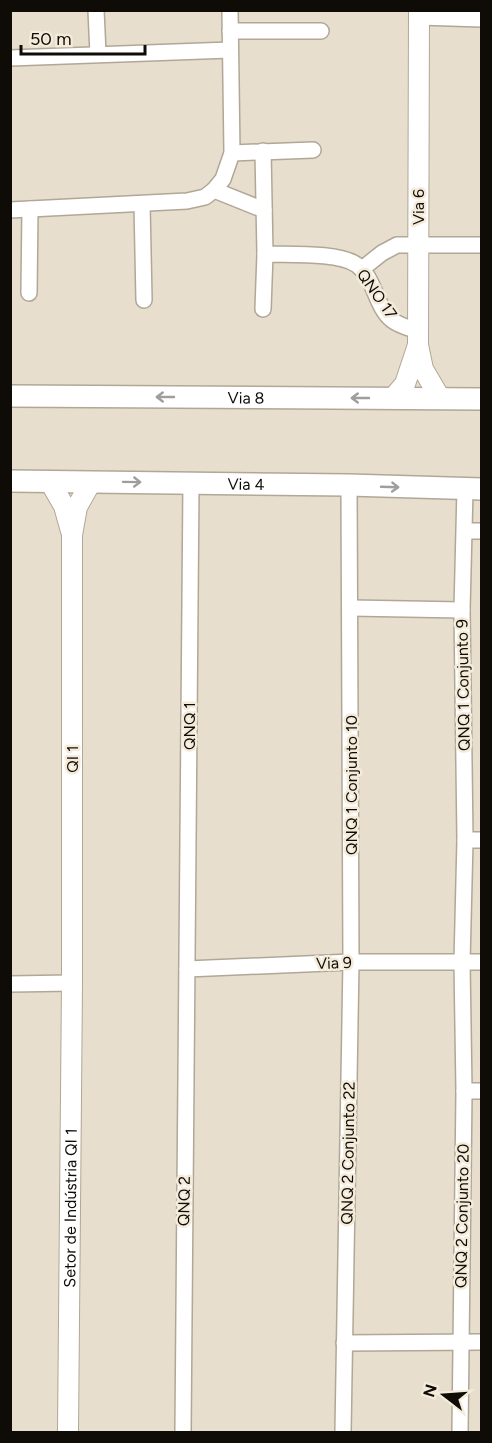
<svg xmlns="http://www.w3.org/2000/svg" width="492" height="1443" font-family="Figtree,sans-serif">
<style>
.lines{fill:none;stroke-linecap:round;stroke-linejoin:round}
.minor-casing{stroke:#b1a797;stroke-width:18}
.tertiary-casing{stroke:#b1a797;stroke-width:22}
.secondary-casing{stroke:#b1a797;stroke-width:24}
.minor{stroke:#fff;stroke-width:15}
.tertiary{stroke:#fff;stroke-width:20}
.secondary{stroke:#fff;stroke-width:21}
.oneway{stroke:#9f9e9c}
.labels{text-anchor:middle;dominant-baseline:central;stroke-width:5;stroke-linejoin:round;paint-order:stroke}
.street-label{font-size:16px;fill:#0f0c07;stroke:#f5ebda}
</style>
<rect width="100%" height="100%" fill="#e8decd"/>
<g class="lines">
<defs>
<g id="minor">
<polyline points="96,10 98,54"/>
<polyline points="419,17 482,19"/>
<polyline points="230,31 321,31"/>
<polyline points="10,58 230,50"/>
<polyline points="232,153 313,150"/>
<polyline points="214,190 264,210"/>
<polyline points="142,204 144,300"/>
<polyline points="10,210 187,201 205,197 214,190 223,179 232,153 230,10"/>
<path d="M265 254C289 255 339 252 357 265 375 278 375 306 392 320 400 326 409 328 418 331"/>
<polyline points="362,269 382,253 397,245 482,245"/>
<polyline points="29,293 30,209"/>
<polyline points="263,309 265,254 263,151"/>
<polyline points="465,531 482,531"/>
<polyline points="351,608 462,610"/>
<polyline points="465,840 482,840"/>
<polyline points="187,969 351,962 482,962"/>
<polyline points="10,984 72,983"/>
<polyline points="464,1091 482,1091"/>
<polyline points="344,1343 482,1342"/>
<polyline points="183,1432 191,484"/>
<polyline points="343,1432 351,962 349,485"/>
<polyline points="460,1432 464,1091 462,962 465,840 462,610 465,489"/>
</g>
<g id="tertiary">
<polyline points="419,10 418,345 423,369 440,398"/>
<polyline points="393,398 405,384 418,345"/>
<polyline points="50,482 64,506 71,531"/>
<path id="s1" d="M68 1432 72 983V535L77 507 91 482"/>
</g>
<g id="secondary">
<path id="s2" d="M10 396 482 399"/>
<path id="s3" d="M10 481 349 485 482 489"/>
</g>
</defs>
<use href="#minor" class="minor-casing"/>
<use href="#tertiary" class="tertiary-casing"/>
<use href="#secondary" class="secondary-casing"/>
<use href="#minor" class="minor"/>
<use href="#tertiary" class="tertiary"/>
<use href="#secondary" class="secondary"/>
</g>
<defs><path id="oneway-shaft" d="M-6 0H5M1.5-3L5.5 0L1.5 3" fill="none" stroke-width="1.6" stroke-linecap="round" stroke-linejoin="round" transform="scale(1.5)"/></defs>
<g class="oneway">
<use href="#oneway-shaft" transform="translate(165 397) rotate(-180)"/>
<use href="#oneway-shaft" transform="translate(360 398) rotate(-180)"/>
<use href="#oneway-shaft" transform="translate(132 482) rotate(1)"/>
<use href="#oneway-shaft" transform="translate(390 487) rotate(2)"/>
</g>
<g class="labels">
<g class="street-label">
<text transform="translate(418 207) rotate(-90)">Via 6</text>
<text transform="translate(377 294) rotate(55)">QNO 17</text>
<text stroke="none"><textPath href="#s2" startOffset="236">Via 8</textPath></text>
<text stroke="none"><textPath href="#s3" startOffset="236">Via 4</textPath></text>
<text transform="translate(463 685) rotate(-91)">QNQ 1 Conjunto 9</text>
<text transform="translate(189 726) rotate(-90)">QNQ 1</text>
<text transform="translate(72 759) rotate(-90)">QI 1</text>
<text transform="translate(351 785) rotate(-90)">QNQ 1 Conjunto 10</text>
<text transform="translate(334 963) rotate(-2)">Via 9</text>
<text transform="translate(348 1153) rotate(-89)">QNQ 2 Conjunto 22</text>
<text transform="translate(184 1201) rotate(-89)">QNQ 2</text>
<text stroke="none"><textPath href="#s1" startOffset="224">Setor de Indústria QI 1</textPath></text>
<text transform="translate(462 1216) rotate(-89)">QNQ 2 Conjunto 20</text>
</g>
</g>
<rect width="492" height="1443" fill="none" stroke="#0f0c07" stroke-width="24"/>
<g transform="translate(444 1395) rotate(287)" stroke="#f5ebda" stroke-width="4.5" paint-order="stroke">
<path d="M0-4.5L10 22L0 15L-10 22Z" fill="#0f0c07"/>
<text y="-9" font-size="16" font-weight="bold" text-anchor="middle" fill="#0f0c07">N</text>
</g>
<path d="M21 45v9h124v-9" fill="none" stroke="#0f0c07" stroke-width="3"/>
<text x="30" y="45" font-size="18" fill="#0f0c07" stroke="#f5ebda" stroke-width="4.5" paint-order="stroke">50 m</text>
</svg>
